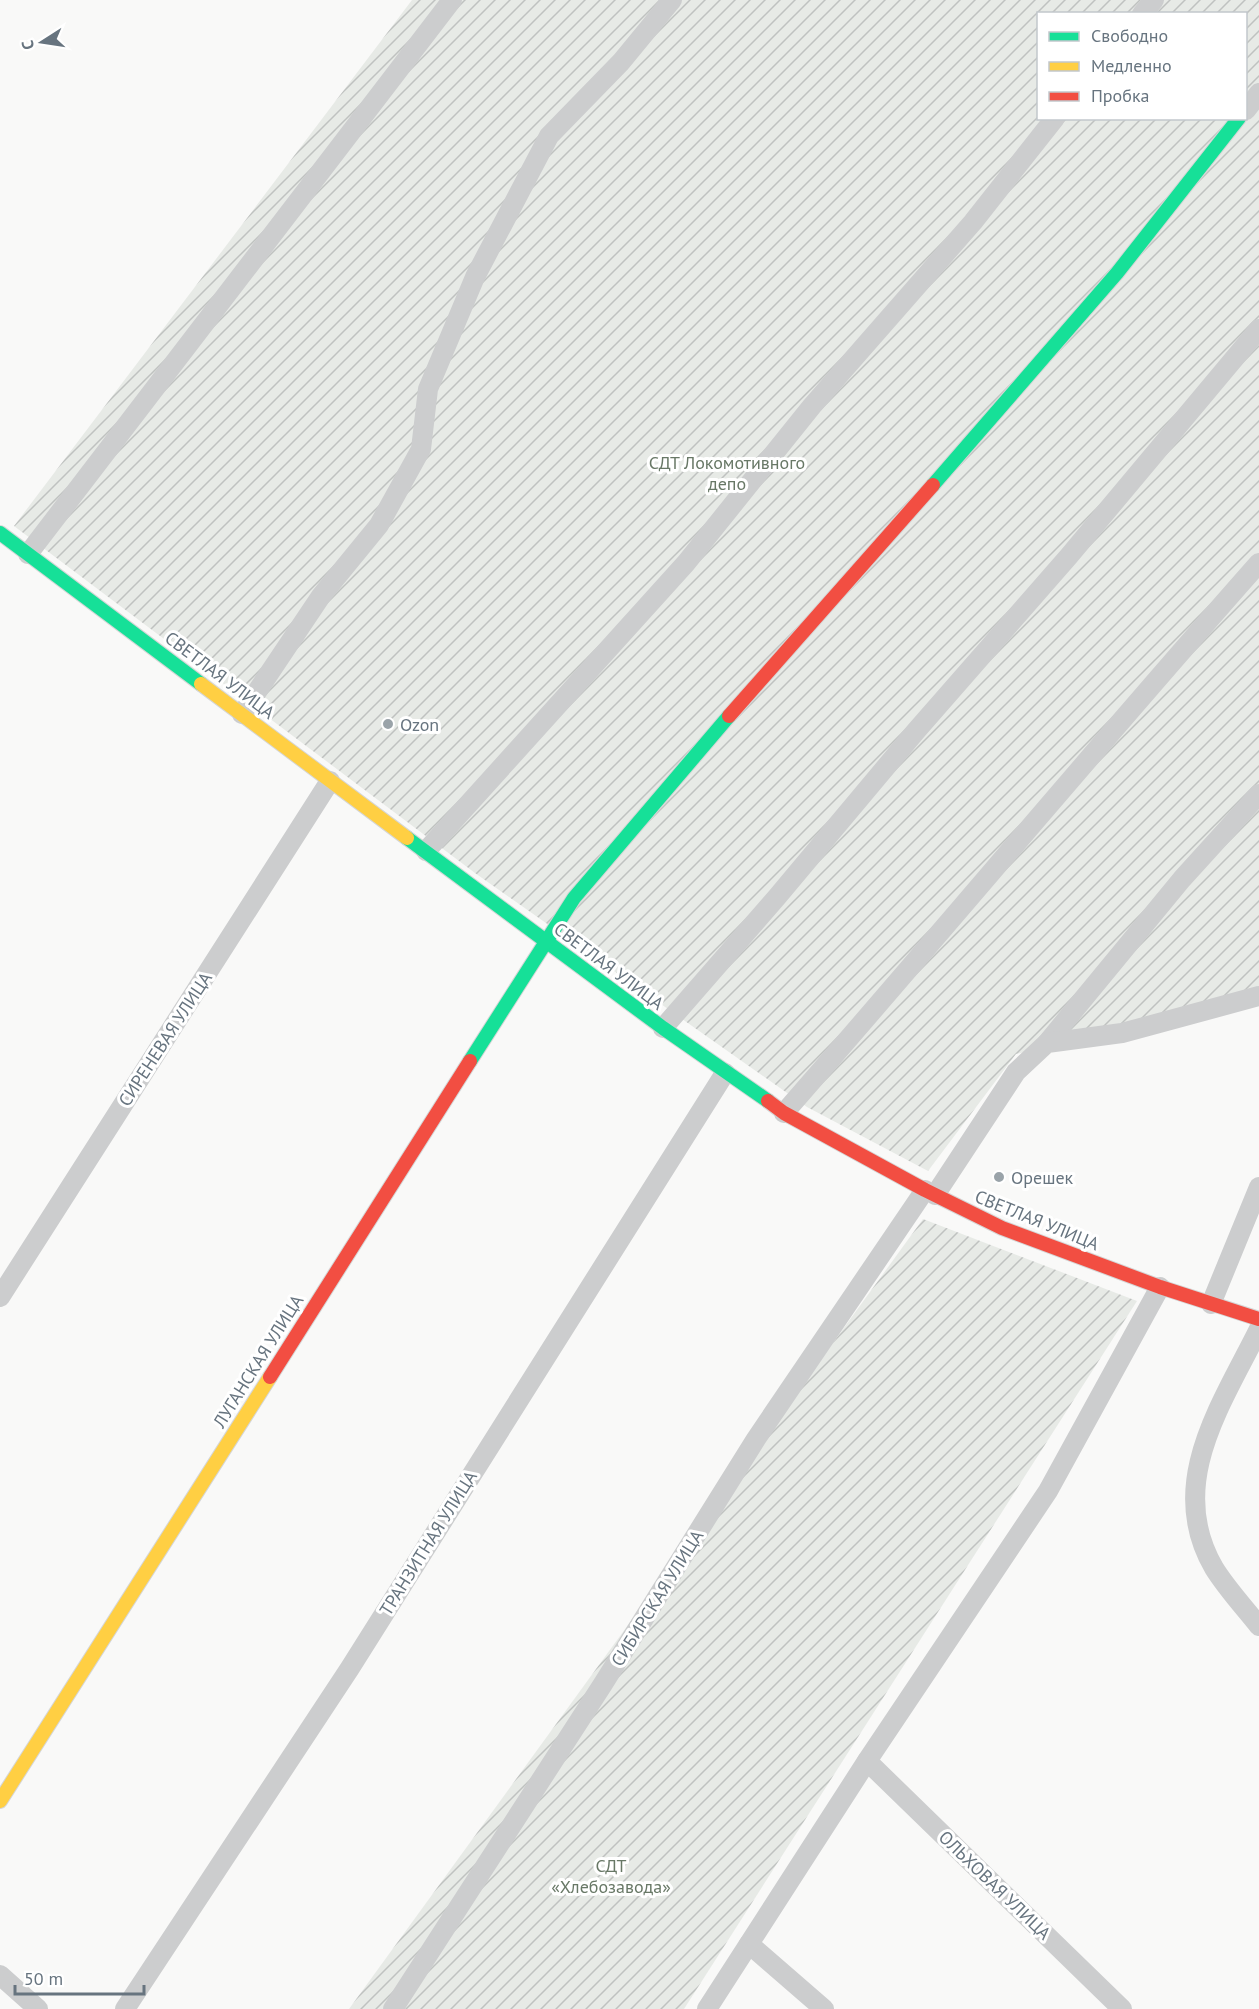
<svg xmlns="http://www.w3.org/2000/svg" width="1259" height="2009" font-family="'PT Sans',sans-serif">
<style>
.garden{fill:url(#garden-furrows);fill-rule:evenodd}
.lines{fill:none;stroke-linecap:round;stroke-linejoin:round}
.fast-casing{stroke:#d5d6d6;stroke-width:16}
.slow-casing{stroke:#d5d6d6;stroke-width:16}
.jam-casing{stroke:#d5d6d6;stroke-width:16}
.street{stroke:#cccdce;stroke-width:20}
.fast{stroke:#16e098;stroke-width:14}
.slow{stroke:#ffcf43;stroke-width:14}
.jam{stroke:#f24e42;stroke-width:14}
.poi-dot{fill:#9aa3a9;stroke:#fff;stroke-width:2}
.labels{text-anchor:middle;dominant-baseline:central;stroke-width:6;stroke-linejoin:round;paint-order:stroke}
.park-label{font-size:18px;fill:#687866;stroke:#fff}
.street-label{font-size:18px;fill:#67747f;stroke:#fff}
.poi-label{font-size:18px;fill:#67747f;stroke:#fff;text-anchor:start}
</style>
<defs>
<pattern id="garden-furrows" width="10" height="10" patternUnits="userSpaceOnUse" patternTransform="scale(1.5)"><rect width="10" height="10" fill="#e7eae6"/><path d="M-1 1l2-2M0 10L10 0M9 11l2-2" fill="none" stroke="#bfc2c0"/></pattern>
</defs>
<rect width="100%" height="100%" fill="#f9f9f8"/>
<g class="garden">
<path d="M412 0H1259V1001L1016 1054 928 1171 807 1107 475 873 14 526ZM1038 14H1246V118H1038Z"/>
<polygon points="923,1219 1137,1301 684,2009 349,2009"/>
</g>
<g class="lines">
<defs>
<g id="fast">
<polyline points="933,485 1117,273 1239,118"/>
<polyline points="0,533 201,684"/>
<polyline points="407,838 663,1028 768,1101"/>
<polyline points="470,1061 574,898 729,716"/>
</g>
<g id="slow">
<polyline points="201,684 407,838"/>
<polyline points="0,1801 270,1377"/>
</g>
<g id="jam">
<polyline points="729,716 933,485"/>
<polyline points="768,1101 784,1113 925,1190 1002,1228 1160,1287 1259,1319"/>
<polyline points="270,1377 470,1061"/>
</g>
</defs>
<use href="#fast" class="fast-casing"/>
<use href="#slow" class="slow-casing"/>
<use href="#jam" class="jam-casing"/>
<g class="street">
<polyline points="1142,14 1154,0"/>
<polyline points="1246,110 1259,93"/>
<polyline points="28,554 452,0"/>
<polyline points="242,714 321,596 379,525 421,449 428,389 475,277 549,136 621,62 672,0"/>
<polyline points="426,851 686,563 812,406 973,222 1055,118"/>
<polyline points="663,1028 777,897 916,731 1069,556 1259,329"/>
<polyline points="1047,1043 1182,879 1259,794"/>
<path d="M784 1113C943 931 1098 745 1259 563"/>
<polyline points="935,1195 1016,1072 1047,1043 1122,1033 1259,996"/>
<polyline points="0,1297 330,781"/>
<polyline points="1211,1304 1259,1187"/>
<path d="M1259 1329C1222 1404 1165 1484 1214 1568 1227 1589 1244 1607 1259 1626"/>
<polyline points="867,1761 1122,2009"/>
<polyline points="749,1944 824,2009"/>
<polyline points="0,1975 38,2009"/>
<polyline points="125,2009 350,1668 725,1073"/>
<polyline points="393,2009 603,1684 756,1439 925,1190"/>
<polyline points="707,2009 867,1761 1048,1491 1160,1287"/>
</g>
<use href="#fast" class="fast"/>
<use href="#slow" class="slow"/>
<use href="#jam" class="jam"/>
</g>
<g class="poi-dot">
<circle cx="388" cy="724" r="6"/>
<circle cx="999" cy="1177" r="6"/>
</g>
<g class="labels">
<g class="park-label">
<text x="727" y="462">СДТ Локомотивного<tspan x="727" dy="21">депо</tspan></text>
<text x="611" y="1865">СДТ<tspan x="611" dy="21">«Хлебозавода»</tspan></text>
</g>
<g class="street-label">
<text transform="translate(220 675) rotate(37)">СВЕТЛАЯ УЛИЦА</text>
<text transform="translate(609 966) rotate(37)">СВЕТЛАЯ УЛИЦА</text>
<text transform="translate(165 1039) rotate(-57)">СИРЕНЕВАЯ УЛИЦА</text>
<text transform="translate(1037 1220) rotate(22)">СВЕТЛАЯ УЛИЦА</text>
<text transform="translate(258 1361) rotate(-58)">ЛУГАНСКАЯ УЛИЦА</text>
<text transform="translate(428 1543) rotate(-58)">ТРАНЗИТНАЯ УЛИЦА</text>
<text transform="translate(657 1598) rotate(-58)">СИБИРСКАЯ УЛИЦА</text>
<text transform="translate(995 1885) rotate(44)">ОЛЬХОВАЯ УЛИЦА</text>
</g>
<g class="poi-label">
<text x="400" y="724">Ozon</text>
<text x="1011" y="1177">Орешек</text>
</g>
</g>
<rect x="1037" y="12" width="210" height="108" fill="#ffffff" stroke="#c2c7cc" stroke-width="1.5"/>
<rect x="1049" y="32" width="30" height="9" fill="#16e098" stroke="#c2c7cc" stroke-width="1.5"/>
<text x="1091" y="42" font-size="18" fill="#67747f">Свободно</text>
<rect x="1049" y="62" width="30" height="9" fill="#ffcf43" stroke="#c2c7cc" stroke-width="1.5"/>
<text x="1091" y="72" font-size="18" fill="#67747f">Медленно</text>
<rect x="1049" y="92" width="30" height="9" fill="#f24e42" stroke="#c2c7cc" stroke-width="1.5"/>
<text x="1091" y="102" font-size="18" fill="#67747f">Пробка</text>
<g transform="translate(42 42) rotate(258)" stroke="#ffffff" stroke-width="4.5" paint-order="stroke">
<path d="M0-4.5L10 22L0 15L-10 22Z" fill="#67747f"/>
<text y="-9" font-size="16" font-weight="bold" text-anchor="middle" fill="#67747f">С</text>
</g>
<path d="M15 1985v9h129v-9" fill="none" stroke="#67747f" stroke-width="3"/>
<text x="24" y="1985" font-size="18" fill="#67747f" stroke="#ffffff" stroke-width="4.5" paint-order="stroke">50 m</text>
</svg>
